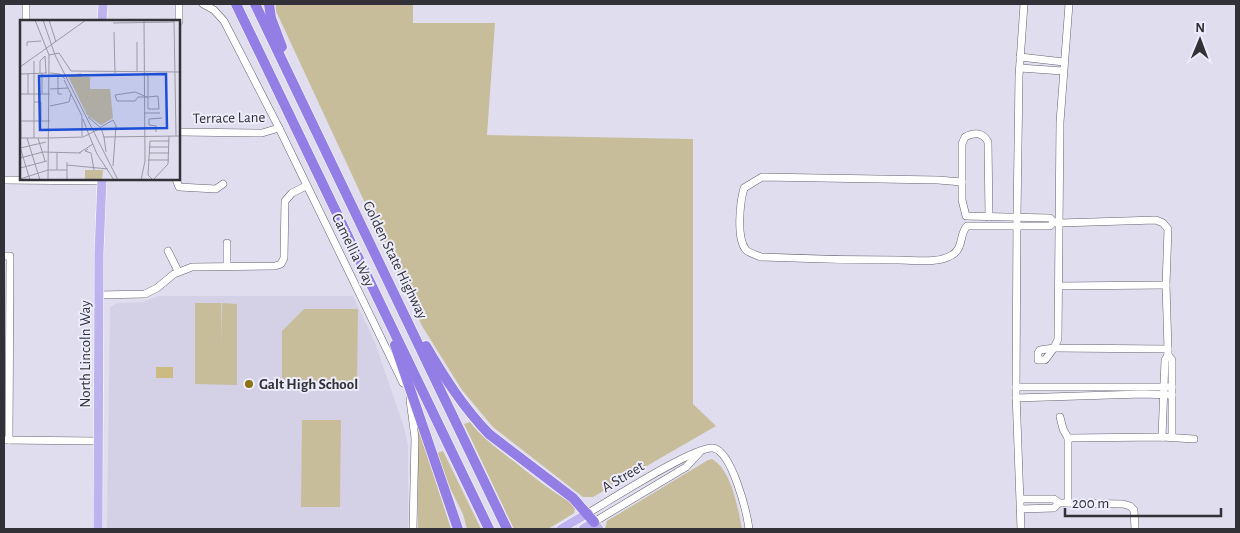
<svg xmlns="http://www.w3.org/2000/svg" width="1240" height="533" font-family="'Alegreya Sans',sans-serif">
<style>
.built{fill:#d4d1e7}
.green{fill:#c8bd9b}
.water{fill:#cbba82}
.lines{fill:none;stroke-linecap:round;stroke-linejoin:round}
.minor-casing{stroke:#646370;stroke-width:8}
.major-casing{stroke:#fff;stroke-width:10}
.highway-casing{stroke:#fff;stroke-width:11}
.minor{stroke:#fff;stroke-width:7}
.major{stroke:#beb2ef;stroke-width:9}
.highway{stroke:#937ee5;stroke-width:10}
.poi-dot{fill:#8c7316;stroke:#edecfb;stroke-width:2}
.labels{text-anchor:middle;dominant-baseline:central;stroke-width:4;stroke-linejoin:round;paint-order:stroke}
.street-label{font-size:15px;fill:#323137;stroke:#edecfb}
.poi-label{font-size:15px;font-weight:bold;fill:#323137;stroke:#edecfb;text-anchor:start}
.inset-road{fill:none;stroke:#9a99a5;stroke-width:1}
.view{fill:#1d4ed8;fill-opacity:0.15;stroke:#1d4ed8;stroke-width:2.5}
.inset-edge{fill:none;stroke:#323137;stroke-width:2.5}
</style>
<rect width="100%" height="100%" fill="#e0deee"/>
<polygon class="built" points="158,296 353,296 375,343 403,424 408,445 408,529 107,529 110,307 117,303 143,302"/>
<g class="green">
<polygon points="276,4 413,4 413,23 495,23 487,135 693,139 693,404 716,426 593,497 583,497 493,427 462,390 422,326 276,11"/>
<polygon points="195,303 221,303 221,344 222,303 237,304 237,385 195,384"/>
<polygon points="304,309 358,309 357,383 282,383 282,331"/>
<polygon points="414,415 451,529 418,529 418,452"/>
<polygon points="302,420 341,420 340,507 301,507"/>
<path d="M470 422C482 438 499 450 516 463 534 478 553 492 573 504L575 507 574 513 548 529H514L464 424Z"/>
<polygon points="443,451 481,529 467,529 463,514 450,488 437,453"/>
<path d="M712 459C732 470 738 509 742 529H605L607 521 708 460Z"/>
</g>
<rect class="water" x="156" y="367" width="17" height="11"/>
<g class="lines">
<defs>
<g id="minor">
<polyline points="203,4 214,10 224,21 279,128 403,383"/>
<polyline points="26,21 26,4"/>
<polyline points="179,21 179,4"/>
<polyline points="1020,57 1064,62"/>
<polyline points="1020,68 1063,71"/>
<polyline points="179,132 262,133 279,128"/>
<polyline points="176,179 179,187 216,189 223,184"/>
<polyline points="4,180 102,181"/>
<path d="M962 182V144L965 137C974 132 983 132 988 142L989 217"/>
<path d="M1054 222 1050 218 966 216 962 200V182L938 180 762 177 744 188C740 202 736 238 746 250 749 253 757 255 761 257 807 259 853 260 899 260 915 260 938 264 952 255 964 248 959 234 967 226H1050L1054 222 1060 223 1156 220 1163 223 1168 229 1166 285 1168 349 1054 348 1058 339 1060 122 1069 4"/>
<polyline points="168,251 178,271"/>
<polyline points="4,256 10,256 9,440"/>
<polyline points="227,266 227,243"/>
<polyline points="1059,286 1166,285"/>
<polyline points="99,295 145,294 157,288 174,274 192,267 275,266 281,264 284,258 285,201 292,193 306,186"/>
<polygon points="1054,348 1045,360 1038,360 1038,353 1040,350"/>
<polyline points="1168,355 1172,360 1172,437"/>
<polyline points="1016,387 1172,387"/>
<polyline points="1016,398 1142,394 1172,395"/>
<polyline points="410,400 415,438 413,529"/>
<polyline points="1060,417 1063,429 1068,438"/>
<polyline points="1162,437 1165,360 1168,355 1168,349"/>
<polyline points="4,440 98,441"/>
<polyline points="1021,499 1054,499 1059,503 1068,503"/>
<polyline points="1021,509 1054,508 1059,503"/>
<path d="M588 513C609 501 694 446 713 448 732 451 747 513 749 529"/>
<polyline points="594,522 686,467 700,452"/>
<polyline points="1021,529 1016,393 1017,217 1019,76 1024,4"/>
<polyline points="1135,529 1134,510 1130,506 1123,504 1068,503 1068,438 1162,437 1194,439"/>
</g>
<g id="major">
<polyline points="102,21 103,4"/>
<polyline points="98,529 99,253 102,179"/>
<polyline points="561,529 588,513"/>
<polyline points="583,529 594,522 599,529"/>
</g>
<g id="highway">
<polyline points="236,4 489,529"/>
<polyline points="255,4 507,529"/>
<polyline points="269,4 271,18 282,47"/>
<polyline points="395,345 458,529"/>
<path d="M426 346C444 377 463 407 489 434L573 498 594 522"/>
</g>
</defs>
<use href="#minor" class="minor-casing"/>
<use href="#major" class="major-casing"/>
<use href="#highway" class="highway-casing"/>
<use href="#minor" class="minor"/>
<use href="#major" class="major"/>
<use href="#highway" class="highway"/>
</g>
<circle class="poi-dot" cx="249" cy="384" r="5"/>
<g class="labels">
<g class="street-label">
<text transform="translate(229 118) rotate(-1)">Terrace Lane</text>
<text transform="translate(353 250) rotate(64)">Camellia Way</text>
<text transform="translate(395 260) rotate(64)">Golden State Highway</text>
<text transform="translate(85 354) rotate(-90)">North Lincoln Way</text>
<text transform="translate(623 477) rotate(-31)">A Street</text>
</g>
<g class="poi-label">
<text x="259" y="384">Galt High School</text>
</g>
</g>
<g transform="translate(20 20)">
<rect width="160" height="160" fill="#e0deee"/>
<path d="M61 53 62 57H70V69H90L93 98 81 105 67 95 48 56ZM65 150H83L82 160H65Z" fill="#c8bd9b"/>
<path class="inset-road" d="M15 0 29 35M23 0 35 35 98 160M29 0 36 22M154 0 156 116M93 3 154 2M94 12 95 53M117 22V52M7 26V22L21 21M14 41V118M0 47 66 0M51 51 160 52M20 53V41L25 36 26 53M22 53V74M30 53 40 54 45 59M0 54 27 53M8 54V74M38 56V74H42M44 60 62 96V116M0 64 1 118M30 69 48 68M0 74H30M127 77 115 72 95 75 97 81H115L118 77H128L138 76 139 89H128V54M14 82H21V101M30 86 49 82 51 74M124 93H140M68 97 81 108M63 99 69 115M0 101H30M81 107 93 100 96 106 93 146M136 112V106L129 105V99L142 98M69 115 77 134M83 117 160 116M84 117 86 132M0 118H28M7 118 20 160M18 118 25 141M28 118 63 117 81 108 84 117M0 127 10 160M129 127H149M0 128 26 122M68 129 65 131 71 133 74 150M37 133V150M59 133 73 124M129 133H149M77 134 94 160M0 138 23 132 61 133M128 140H149M47 142V160M47 145 88 149M0 148 27 141M0 159 28 150H47M28 160 29 35 39 33 51 51M121 160 125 141 124 0M133 160 128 155 130 121H149M133 160 148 144 149 116"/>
<path class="view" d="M146 54 147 108 20 110 19 56Z"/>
<rect width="160" height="160" class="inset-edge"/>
</g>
<rect width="1240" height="533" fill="none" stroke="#323137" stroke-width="10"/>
<g transform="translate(1200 40) rotate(1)" stroke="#edecfb" stroke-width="4" paint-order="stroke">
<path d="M0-4L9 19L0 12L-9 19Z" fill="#323137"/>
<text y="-8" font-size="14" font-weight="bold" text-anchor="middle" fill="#323137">N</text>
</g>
<path d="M1065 508v8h156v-8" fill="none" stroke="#323137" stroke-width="2.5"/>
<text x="1072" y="508" font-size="15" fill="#323137" stroke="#edecfb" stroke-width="4" paint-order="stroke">200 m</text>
</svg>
